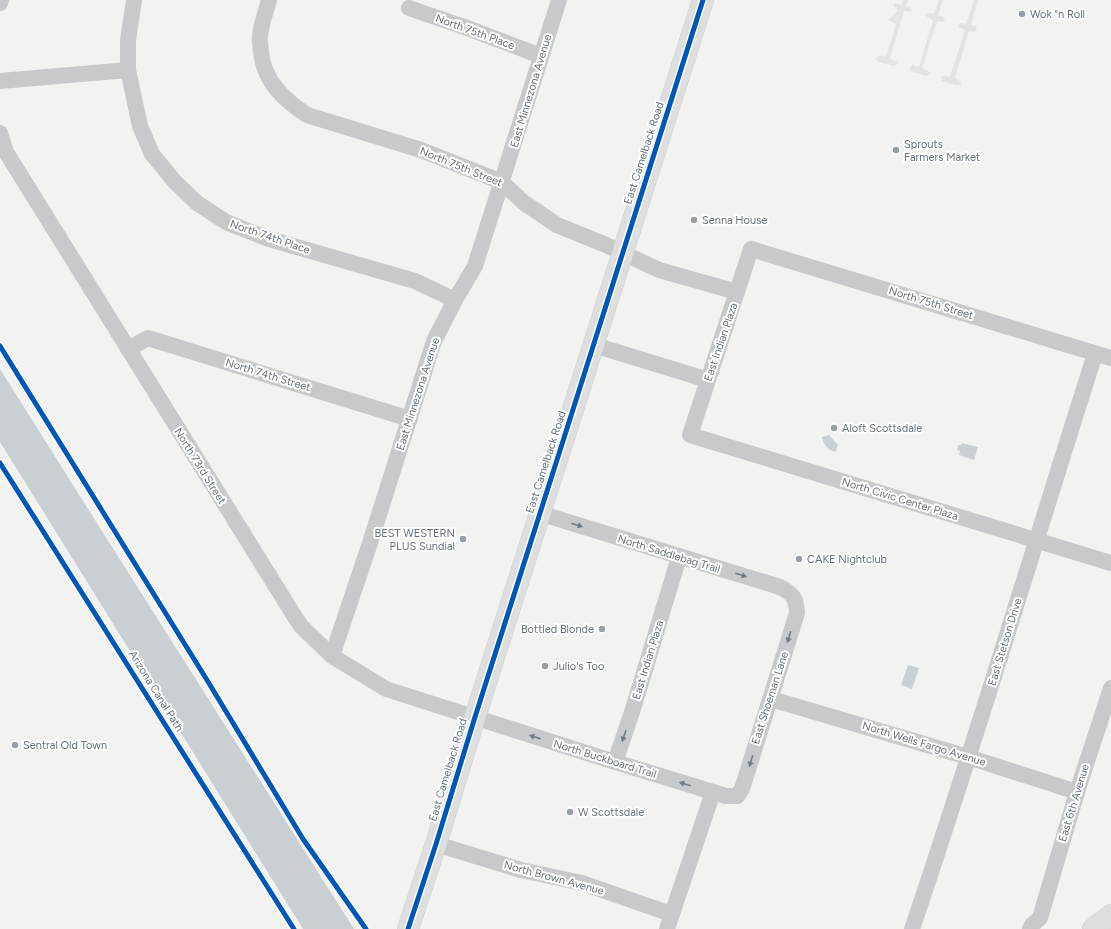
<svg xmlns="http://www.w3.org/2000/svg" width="1111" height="929" font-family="Figtree,sans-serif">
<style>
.green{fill:#e2e5df}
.water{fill:#c9cfd2}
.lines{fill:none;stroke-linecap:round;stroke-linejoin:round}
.major-casing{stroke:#d0d0d1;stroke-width:22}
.minor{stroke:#c8c9ca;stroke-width:16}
.major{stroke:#dedede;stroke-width:21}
.cycleway-casing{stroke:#fff;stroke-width:8}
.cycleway{stroke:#0057b8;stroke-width:5}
.oneway{fill:#6f7b86}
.poi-dot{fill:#969fa6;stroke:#fff;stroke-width:1.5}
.labels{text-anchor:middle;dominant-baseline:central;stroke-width:4;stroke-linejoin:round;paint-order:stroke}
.poi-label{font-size:11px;fill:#65727e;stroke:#fff;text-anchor:start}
.street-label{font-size:11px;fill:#65727e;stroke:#fff}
</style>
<rect width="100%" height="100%" fill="#f2f2f1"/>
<g class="green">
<polygon points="903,0 908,0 906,6 911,8 912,11 910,12 904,11 890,58 897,62 897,64 894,66 878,62 876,58 880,55 886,57 896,24 888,20 898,10 893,5 895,3 901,5"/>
<polygon points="939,0 943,0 938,15 944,17 945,20 942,22 937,21 922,68 930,72 929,74 926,76 910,71 909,68 912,65 919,67 933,20 927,17 926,15 928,13 934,14"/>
<polygon points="974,0 978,0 971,25 976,27 977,30 974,32 969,31 955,78 961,82 961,84 958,86 942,81 941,77 944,75 950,77 965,30 958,27 958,25 960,23 966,24"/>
</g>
<g class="water">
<polygon points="0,369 95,520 354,929 303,929 0,442"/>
<path d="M829 435 838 445 835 452C827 449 824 446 822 437Z"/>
<polygon points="962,443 978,447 974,460 959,455 960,451 957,450 958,445 961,445"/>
<polygon points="908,665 919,668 912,689 901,685"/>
</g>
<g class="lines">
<defs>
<g id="major">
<polyline points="408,929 436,844 475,717 563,441 703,0"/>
<polyline points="1093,929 1111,915"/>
</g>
</defs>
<use href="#major" class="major-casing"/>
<g class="minor">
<polyline points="134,0 128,40 128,70 140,126 152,154 175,182 197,203 226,222 269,239 415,281 455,300"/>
<path d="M269 0C266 12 261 24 260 36 259 41 261 47 261 52 264 81 283 99 307 115L421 150 502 182 523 202 557 225 606 245 659 270 737 292"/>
<polyline points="0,3 1,0"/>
<polyline points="409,8 470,29 541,56"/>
<polyline points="0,81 128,70"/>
<path d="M0 133 6 152 295 617 301 626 332 656 386 689 615 762 726 796H737L742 789 797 613C796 597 793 594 780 587L539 513"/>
<polyline points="594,345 708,380"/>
<polyline points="128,349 148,338 410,419"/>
<polyline points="1111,358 751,249 690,435 1111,563"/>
<polyline points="332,656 370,543 434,341 455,300 475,266 559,0"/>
<polyline points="771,699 968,757 1077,792"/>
<polyline points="615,762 633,709 679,557"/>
<polyline points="436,844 521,870 582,883 671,914"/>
<polyline points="667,929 713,792"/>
<path d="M912 929C977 738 1034 545 1095 354"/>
<polyline points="1030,929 1032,925 1040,918 1077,792 1111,688"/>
</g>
<use href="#major" class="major"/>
<defs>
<g id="cycleway">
<polyline points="0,346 207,680 303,839 366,929"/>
<polyline points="0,463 294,929"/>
<polyline points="408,929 436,844 475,717 563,441 703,0"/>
</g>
</defs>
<use href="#cycleway" class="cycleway-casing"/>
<use href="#cycleway" class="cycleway"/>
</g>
<defs><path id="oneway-solid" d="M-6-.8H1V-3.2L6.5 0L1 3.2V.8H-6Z"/></defs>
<g class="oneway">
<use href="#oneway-solid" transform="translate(577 525) rotate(18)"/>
<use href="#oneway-solid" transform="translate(741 575) rotate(17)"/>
<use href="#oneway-solid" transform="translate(789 637) rotate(107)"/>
<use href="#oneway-solid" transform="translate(624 736) rotate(109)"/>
<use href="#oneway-solid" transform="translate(535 737) rotate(-162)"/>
<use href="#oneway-solid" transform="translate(751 761) rotate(107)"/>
<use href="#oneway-solid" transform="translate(685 784) rotate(-163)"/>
</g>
<g class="poi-dot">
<circle cx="1022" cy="14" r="4"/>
<circle cx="896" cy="150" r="4"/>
<circle cx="694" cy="220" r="4"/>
<circle cx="834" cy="428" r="4"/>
<circle cx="463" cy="539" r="4"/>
<circle cx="799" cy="559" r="4"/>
<circle cx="602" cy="629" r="4"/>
<circle cx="545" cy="666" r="4"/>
<circle cx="15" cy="745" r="4"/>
<circle cx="570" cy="812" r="4"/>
</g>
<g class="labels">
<g class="poi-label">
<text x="1030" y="14">Wok "n Roll</text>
<text x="904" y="144">Sprouts<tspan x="904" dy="13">Farmers Market</tspan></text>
<text x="702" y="220">Senna House</text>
<text x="842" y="428">Aloft Scottsdale</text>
<text x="455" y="533" text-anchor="end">BEST WESTERN<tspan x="455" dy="13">PLUS Sundial</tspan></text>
<text x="807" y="559">CAKE Nightclub</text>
<text x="594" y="629" text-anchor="end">Bottled Blonde</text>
<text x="553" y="666">Julio's Too</text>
<text x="23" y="745">Sentral Old Town</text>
<text x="578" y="812">W Scottsdale</text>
</g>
<g class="street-label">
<text transform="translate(475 32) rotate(20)">North 75th Place</text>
<text transform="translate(531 91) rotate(-73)">East Minnezona Avenue</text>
<text transform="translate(644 153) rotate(-72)">East Camelback Road</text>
<text transform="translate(461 167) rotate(22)">North 75th Street</text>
<text transform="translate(270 237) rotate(19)">North 74th Place</text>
<text transform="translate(931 303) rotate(17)">North 75th Street</text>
<text transform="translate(721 342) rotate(-71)">East Indian Plaza</text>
<text transform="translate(268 375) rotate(17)">North 74th Street</text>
<text transform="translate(418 394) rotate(-72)">East Minnezona Avenue</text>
<text transform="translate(546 462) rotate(-72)">East Camelback Road</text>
<text transform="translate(200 466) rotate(58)">North 73rd Street</text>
<text transform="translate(900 499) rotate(17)">North Civic Center Plaza</text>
<text transform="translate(669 554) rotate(17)">North Saddlebag Trail</text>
<text transform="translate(1005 642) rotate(-73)">East Stetson Drive</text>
<text transform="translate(648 660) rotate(-73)">East Indian Plaza</text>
<text transform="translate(156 691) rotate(58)">Arizona Canal Path</text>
<text transform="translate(770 698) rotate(-72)">East Shoeman Lane</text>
<text transform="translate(924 744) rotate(17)">North Wells Fargo Avenue</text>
<text transform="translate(605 759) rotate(17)">North Buckboard Trail</text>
<text transform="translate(448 770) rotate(-73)">East Camelback Road</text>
<text transform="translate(1074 803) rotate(-73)">East 6th Avenue</text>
<text transform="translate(554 878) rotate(15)">North Brown Avenue</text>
</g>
</g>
</svg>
